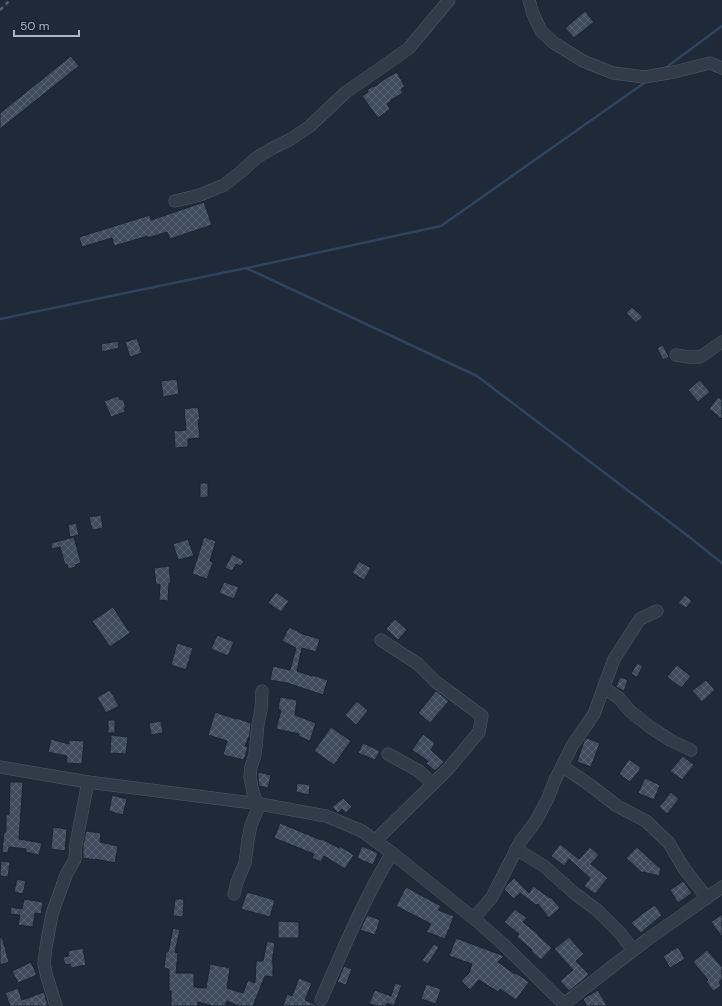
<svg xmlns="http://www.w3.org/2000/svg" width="722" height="1006" font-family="'DM Sans',sans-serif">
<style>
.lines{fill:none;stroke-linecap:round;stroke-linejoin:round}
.stream{stroke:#2f445f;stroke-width:2.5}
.building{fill:url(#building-cross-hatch);stroke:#1a232f}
.minor-casing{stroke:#505967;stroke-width:13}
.minor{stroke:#323c49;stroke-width:12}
.rail{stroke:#536070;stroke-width:2.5;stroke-dasharray:4 4;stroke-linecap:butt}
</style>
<defs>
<pattern id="building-cross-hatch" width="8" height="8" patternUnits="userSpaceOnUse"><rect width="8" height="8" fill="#3f4c5e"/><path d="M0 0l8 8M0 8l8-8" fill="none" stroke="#586474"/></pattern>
</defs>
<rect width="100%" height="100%" fill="#1e2a38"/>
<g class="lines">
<g class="stream">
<polyline points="664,69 722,26"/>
<polyline points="247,268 441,226 647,81"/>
<polyline points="0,319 246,268 477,376 688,536 722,563"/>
</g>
</g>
<g class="building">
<polygon points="585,11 594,22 574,38 565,28"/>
<polygon points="71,56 79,66 0,129 0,113"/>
<polygon points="397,72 405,87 401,89 403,93 391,100 391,101 387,104 390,109 378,118 362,96 368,92 367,90 373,86 374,87 386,78"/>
<polygon points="204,202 212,225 170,239 167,232 148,238 148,236 114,246 112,238 82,247 79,237 150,215 151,220"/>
<polygon points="632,307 643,317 636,323 626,313"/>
<polygon points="137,338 142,353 130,357 125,342"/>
<polygon points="118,341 119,348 102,352 101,344"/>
<polygon points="663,345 669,357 663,360 657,348"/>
<polygon points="177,379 179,394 163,397 161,381"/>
<polygon points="700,380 710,392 698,402 688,390"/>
<polygon points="118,396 120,400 123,399 126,408 124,408 125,412 111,417 104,401"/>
<polygon points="718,397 722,400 722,419 709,409"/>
<polygon points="198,407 200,420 198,420 200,438 188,439 188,447 175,448 174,431 186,430 184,409"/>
<polygon points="200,483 208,483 208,497 200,498"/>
<polygon points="101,515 103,528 92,530 89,517"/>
<polygon points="76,523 79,535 70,537 68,525"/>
<polygon points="74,537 81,563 75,565 76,567 68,569 67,564 65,565 60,547 52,549 51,543"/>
<polygon points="204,537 216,541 210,561 213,562 207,579 192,574"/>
<polygon points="188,539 194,556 178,560 173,544"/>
<polygon points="232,554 244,561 241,566 236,564 232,571 225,568"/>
<polygon points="359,561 371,568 364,580 352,573"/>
<polygon points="169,566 171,583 169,583 168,601 159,600 160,584 156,585 154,568"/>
<polygon points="224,582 239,587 234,599 219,593"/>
<polygon points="276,592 289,601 281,612 268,603"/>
<polygon points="685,595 692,601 686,608 678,603"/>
<polygon points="113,607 130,633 110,647 92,621"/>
<polygon points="395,619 407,630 398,640 386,629"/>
<polygon points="289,627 303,634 320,639 316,652 302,648 297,671 312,676 312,675 328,680 323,695 287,683 270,680 273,666 290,670 296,648 282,641"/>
<polygon points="217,635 234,642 228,656 211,649"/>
<polygon points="177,643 193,648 186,670 171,665"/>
<polygon points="637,663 643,666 637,677 631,674"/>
<polygon points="677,665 691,676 682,687 680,687 667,677"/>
<polygon points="620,677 628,680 624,691 616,687"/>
<polygon points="706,680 715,690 702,702 692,691"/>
<polygon points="110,690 119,706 106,713 97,697"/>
<polygon points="436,691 449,701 430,723 418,713"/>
<polygon points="280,697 297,700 295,715 316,723 310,741 298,736 299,734 276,729 281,710 278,710"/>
<polygon points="357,701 368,711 356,725 345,715"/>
<polygon points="215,712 236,719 236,718 251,723 250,734 245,746 248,747 244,760 223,755 227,741 208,735"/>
<rect x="108" y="720" width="7" height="13"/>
<polygon points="161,721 163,733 151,735 149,723"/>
<polygon points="331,727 351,741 334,765 314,751"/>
<polygon points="423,734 434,742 434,745 431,750 444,762 435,771 426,763 428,761 412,750"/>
<polygon points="111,735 128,737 126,754 110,753"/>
<polygon points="587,738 600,743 591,767 577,762 584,741"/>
<polygon points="51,739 69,744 69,740 84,741 82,764 66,763 67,756 48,752"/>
<polygon points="363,743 380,751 375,760 358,753"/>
<polygon points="683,756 694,765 682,780 670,771"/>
<polygon points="629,759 640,767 640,770 630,782 619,774"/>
<polygon points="258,772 271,775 268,788 259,786 258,777"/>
<polygon points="645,778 660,785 654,800 638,793"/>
<polygon points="10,782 23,782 19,839 42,843 39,855 26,852 26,849 9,847 8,853 2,852 4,832 6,832 6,815 9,815"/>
<polygon points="297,783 310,785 309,795 296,792"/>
<polygon points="671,792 679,799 667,814 659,807"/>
<polygon points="112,795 127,799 123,815 109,811"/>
<polygon points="343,798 352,807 346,813 342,809 338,813 332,807"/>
<polygon points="280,823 321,840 322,839 339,848 340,846 354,855 345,869 324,856 321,862 312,858 314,854 274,838"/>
<polygon points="53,827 67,829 65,851 51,849"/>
<polygon points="86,831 101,833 100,842 118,846 115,863 95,859 95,860 83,858 83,845"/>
<polygon points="560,844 579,859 590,847 599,855 591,864 608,878 595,894 584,886 590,878 569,859 564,866 551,856"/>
<polygon points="362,846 378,853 373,865 357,858"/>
<polygon points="637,847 661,869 659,876 643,872 642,873 626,858"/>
<polygon points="1,861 10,862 8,877 0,876"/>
<polygon points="514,878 529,893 533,886 550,898 551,897 560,908 549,918 538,904 536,905 520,893 514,899 504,889 506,886"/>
<polygon points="17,879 26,881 23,894 14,892"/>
<polygon points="683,881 692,893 678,903 670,890"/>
<polygon points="406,887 441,906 438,910 454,916 445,939 426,932 431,924 396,906"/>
<polygon points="247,892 275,900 270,917 241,909"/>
<polygon points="24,899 43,902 41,914 35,913 33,927 18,925 20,915 10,914 11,907 22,909"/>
<polygon points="175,899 184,899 183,917 173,916"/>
<polygon points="655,905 662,915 641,933 631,923 643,913"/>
<polygon points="515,909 527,918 523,922 538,934 538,935 552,948 541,960 531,951 532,950 517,937 519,934 504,922"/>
<polygon points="722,914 722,937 711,922"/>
<polygon points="367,915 380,920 375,935 360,930"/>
<polygon points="278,921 299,922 299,938 278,938"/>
<polygon points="173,928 180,930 175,952 178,953 176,973 194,973 194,987 206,988 210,964 230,968 227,988 243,993 248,980 255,983 256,961 263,961 267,941 275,943 272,962 273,962 273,977 265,976 253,1006 239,1006 227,1001 225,1006 213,1006 198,1002 197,1006 171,1006 171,991 169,991 169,969 164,968 166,952 168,952"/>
<polygon points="2,937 9,962 0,965 0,938"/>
<polygon points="569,937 584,954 576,961 589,974 584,979 569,991 560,981 573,970 554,949"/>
<polygon points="456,938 504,956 498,962 515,974 516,973 529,982 516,1000 500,989 498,992 479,980 470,990 461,981 469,973 472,964 449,956"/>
<polygon points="434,944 439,947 428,964 422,960"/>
<polygon points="678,947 685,959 670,968 663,956"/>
<polygon points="83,948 86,965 71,968 70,964 65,965 63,957 69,956 68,951"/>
<polygon points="707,950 722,967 722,979 719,982 721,986 713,991 706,981 708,980 693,962"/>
<polygon points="31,962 37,975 18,983 12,971"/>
<polygon points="344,966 352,969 346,985 337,982"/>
<polygon points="299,978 312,983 305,1000 315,1004 317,1006 283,1006 287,994 292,996"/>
<polygon points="395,983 402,985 394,1006 387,1003 386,1006 376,1006 369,1003 375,990 391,996"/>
<polygon points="426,984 441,989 436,1004 421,999"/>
<polygon points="18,988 22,1000 44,992 48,1006 8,1006 10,1005 5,993"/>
<polygon points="598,990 607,1006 587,1006 583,999"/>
</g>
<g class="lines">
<defs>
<g id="minor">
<polyline points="529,0 533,14 541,31 554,43 583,61 613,73 644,77 674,72 710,63 722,68"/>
<polyline points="175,201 200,195 224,185 243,170 256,158 271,149 291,139 310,126 346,92 388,63 409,48 449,0"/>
<polyline points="676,355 689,357 700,357 722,342"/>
<polyline points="604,688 619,698 630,711 650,727 670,740 691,750"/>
<polyline points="388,754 419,771 433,784"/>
<polyline points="562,766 590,785 617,806 646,821 669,843 683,867 707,898"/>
<polyline points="0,767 88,782 260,804 326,816 362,831 392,853 477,921 504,945 566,1006"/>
<polyline points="375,841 448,769 479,732 482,716 436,682 418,664 381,640"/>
<polyline points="516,849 544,866 573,892 597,910 620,933 633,950"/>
<polyline points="234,894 237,882 245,863 248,840 251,825 260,804 256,800 253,793 250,777 251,767 255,755 258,724 261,710 262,691"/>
<polyline points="474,918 492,897 520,842 536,821 548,798 555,780 572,746 594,714 614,659 640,619 657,611"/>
<path d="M321 1000C343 950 363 900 392 853"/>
<polyline points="564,1004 648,939 722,887"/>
<polyline points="56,1006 47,977 44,964 46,947 52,914 66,875 75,859 76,844 88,782"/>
</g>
</defs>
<use href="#minor" class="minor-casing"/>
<use href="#minor" class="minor"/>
<polyline class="rail" points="0,10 10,0"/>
</g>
<path d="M14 30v6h65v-6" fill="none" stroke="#acb6c6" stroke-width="2"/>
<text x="20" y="30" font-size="12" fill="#acb6c6" stroke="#18212d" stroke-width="3" paint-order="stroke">50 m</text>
</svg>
